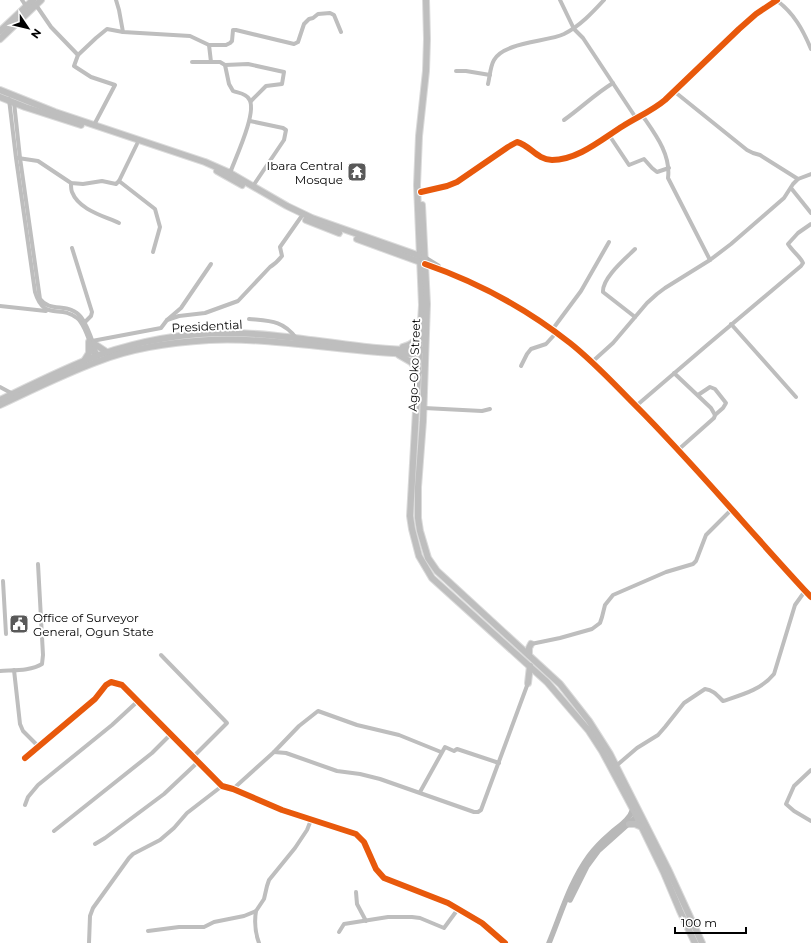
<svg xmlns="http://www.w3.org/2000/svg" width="811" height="943" font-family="Montserrat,sans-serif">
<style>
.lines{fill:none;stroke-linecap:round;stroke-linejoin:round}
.primary-casing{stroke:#dbdbdb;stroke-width:8}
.street{stroke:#bebebe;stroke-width:4}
.secondary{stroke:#b8b8b8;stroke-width:5.5}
.primary{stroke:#bebebe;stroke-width:6}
.cycleway-casing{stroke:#fff;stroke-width:8}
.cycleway{stroke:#e8590c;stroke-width:6}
.labels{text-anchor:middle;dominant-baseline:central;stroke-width:4;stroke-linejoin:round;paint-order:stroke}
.poi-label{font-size:12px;fill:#000;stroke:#fff;text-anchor:end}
.street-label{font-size:12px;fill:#000;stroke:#fff}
</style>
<rect width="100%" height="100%" fill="#fff"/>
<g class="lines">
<defs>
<g id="primary">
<polyline points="426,0 427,39 426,71 419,136 417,185 422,305 410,516 412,529 419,556 432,578 547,682 589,731 602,751 633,809 664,873 680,911 695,943"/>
<polyline points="0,31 33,0"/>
<polyline points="0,39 41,0"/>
<polyline points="0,90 55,112 205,162 230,173 287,206 312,218 423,257"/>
<polyline points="0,97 25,107 81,125"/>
<polyline points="217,171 242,185"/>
<polyline points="422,205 427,304 423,421 418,487 418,518 420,531 428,558 437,571 560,684 589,721 610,754 620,774 668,869 702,943"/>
<polyline points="306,220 339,233"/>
<polyline points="357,239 423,263"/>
<polyline points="93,343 108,353"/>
<path d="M403 347C413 345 416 340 420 331"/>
<polyline points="399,355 411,362 419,372"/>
<polyline points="84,361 89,353 89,342"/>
<path d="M0 400C31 385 67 367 99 355 140 341 185 333 228 333 293 333 358 351 424 350"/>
<path d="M0 405C32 390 66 373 99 361 132 348 174 342 209 340 277 337 346 352 414 354"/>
<polyline points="529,655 529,648 531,644"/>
<polyline points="528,683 530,666"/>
<polyline points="629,824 635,824 642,827"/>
</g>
</defs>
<use href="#primary" class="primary-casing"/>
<g class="street">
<polyline points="22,0 26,6"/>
<polyline points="116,0 119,10 123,32"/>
<polyline points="560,0 574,29 583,38 636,118"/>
<path d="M776 0C794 13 803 30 811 49"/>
<polyline points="36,5 51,27 78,55"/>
<polyline points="209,45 211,62"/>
<path d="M192 62H220L225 65 229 84 233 91C238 93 246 93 249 99 258 111 235 159 230 173"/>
<polyline points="225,65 248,64 284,72 282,84 266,86 251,101"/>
<polyline points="456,71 466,71 490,75"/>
<path d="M488 84C490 76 490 67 494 60 504 42 547 42 564 34 580 26 593 12 604 0"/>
<polyline points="675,92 747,150 753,153 760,155 798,179"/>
<path d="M9 99 16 158 35 292C44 322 60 304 77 318 86 325 91 347 95 358"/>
<path d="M14 102 20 158 40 299C50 313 70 302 81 317 89 327 93 344 98 357"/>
<path d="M642 115C655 134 671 154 668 178L710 260"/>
<path d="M564 120C581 108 595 94 613 83"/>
<polyline points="250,121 283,128 286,130 284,140 253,186"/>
<polyline points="94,125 115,85 91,77 74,66 78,55 96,38 107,29 123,32 190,36 209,45 226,45 230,43 232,41 233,30 236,30 294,44 298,42 304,24 309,19 313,18 318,14 330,13 334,15 341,32"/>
<polyline points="609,135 629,165 644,159 652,168 657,172 669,168"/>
<polyline points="18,158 38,161 71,183 83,184 102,181 116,184 119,181 137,144"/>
<polyline points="119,181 155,209 160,227 153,252"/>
<path d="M71 183C71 186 71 190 72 192 79 210 104 216 119 223"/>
<polyline points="791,188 811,213"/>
<path d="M421 192 447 186 457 182 508 147 517 142C531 146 536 159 552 160 578 160 602 139 623 126 637 117 652 111 665 100L739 29 756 14 777 0"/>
<polyline points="72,248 92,312 91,316 84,323"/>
<path d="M635 249C625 259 602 278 603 292L635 317"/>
<polyline points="0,306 46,311"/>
<path d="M249 319C269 321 283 320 296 338"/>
<path d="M167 320 179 316 205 313 238 301 270 267C275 264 278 261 282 256L280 247 301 217"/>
<polyline points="731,324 796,397"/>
<polyline points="552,330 581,291 609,242"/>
<polyline points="92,341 161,328 167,320 181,308 211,264"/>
<polyline points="592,362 613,343 647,303 657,294 665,288 710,260 731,244 784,198 793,184 798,179 811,174"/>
<polyline points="521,366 527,354 531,349 546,344 556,333"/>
<polyline points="674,373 711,408 715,415 714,418 678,450"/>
<polyline points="0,387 13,394"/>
<polyline points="698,395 710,387 715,389 726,403 723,408 715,415"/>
<path d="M636 406 706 346 801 266 803 263C800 256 792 251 788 244L798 233 811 224"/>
<polyline points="424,408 482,411 490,409"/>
<polyline points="3,581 6,634"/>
<polyline points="531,644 560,638 592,629 600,623 602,617 605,605 613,595 666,572 693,564 696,561 706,535 732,509"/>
<polyline points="161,655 227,723 193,757"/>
<polyline points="14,670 20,724 23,731 38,746"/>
<path d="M0 671C13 670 31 671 42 664L43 655 38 564"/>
<polyline points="274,752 286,753 337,771 360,774 380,779 474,812 478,812 481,810 528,683"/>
<polyline points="25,758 95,699 106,685 111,682 122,685 222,786 233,789 282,810 356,834 364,842 376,869 384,878 448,903 482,923 505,943"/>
<path d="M616 766 637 748 658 735 665 727 684 703 705 689C713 690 717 695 723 701 741 695 761 690 774 674L795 605 805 591"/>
<polyline points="811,770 794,786 786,804 794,811 811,821"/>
<polyline points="233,789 274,752 299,726 318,711 357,725 399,735 441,752"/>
<polyline points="420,792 445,747 454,751 457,749 499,763"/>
<polyline points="25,805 28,797 38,785 112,725 138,701"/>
<polyline points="54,831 152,753 171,734"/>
<polyline points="95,844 105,838 164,794 198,762"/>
<polyline points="356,892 357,904 366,921"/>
<path d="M256 911C254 923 255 932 259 943"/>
<polyline points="148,931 179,927 204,927 214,922 244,916 256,911 264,899 267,886 269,880 295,848 307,830 311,820"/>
<polyline points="339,932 344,924 388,917 412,917 420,918 444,928 458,909"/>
<polyline points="89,943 90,916 93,908 129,858 133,854 160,840 174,828 187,813 222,786"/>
</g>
<g class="secondary">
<polyline points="425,258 438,266"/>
<path d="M425 264C477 282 527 309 570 343 594 362 614 384 636 406 697 467 752 534 811 597"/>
<polyline points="570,900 587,866 598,851 636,817"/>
<path d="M549 943C561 914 570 882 589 856 595 848 603 840 610 834 619 826 629 821 633 809"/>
</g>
<use href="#primary" class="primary"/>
<defs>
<g id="cycleway">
<path d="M421 192 447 186 457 182 508 147 517 142C531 146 536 159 552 160 578 160 602 139 623 126 637 117 652 111 665 100L739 29 756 14 777 0"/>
<path d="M425 264C477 282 527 309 570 343 594 362 614 384 636 406 697 467 752 534 811 597"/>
<polyline points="25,758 95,699 106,685 111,682 122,685 222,786 233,789 282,810 356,834 364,842 376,869 384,878 448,903 482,923 505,943"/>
</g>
</defs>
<use href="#cycleway" class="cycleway-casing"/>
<use href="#cycleway" class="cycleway"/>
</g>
<defs>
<symbol id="temple-square" viewBox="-11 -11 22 22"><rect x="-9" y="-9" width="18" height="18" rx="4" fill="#595959" stroke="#fff"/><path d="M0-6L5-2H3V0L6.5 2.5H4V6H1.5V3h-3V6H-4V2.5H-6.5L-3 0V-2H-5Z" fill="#fff"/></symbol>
<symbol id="civic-square" viewBox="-11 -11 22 22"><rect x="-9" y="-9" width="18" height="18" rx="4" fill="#595959" stroke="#fff"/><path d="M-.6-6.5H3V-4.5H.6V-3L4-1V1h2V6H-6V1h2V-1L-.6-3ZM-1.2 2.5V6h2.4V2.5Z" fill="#fff"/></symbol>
</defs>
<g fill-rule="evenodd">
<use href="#temple-square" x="346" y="161" width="22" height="22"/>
<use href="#civic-square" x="8" y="613" width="22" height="22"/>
</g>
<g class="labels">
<g class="poi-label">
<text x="343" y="165">Ibara Central<tspan x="343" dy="14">Mosque</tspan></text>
<text x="33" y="617" text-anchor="start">Office of Surveyor<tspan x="33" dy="14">General, Ogun State</tspan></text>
</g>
<g class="street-label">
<text transform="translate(207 326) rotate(-3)">Presidential</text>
<text transform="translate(414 365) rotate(-88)">Ago-Oko Street</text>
</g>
</g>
<g transform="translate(28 28) rotate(125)" stroke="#ffffff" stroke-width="3" paint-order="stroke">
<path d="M0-3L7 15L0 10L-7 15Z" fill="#000000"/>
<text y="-6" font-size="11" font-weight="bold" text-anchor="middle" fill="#000000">N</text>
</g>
<path d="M675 927v6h71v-6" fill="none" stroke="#000000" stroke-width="2"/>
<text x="681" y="927" font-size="12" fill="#000000" stroke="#ffffff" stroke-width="3" paint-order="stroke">100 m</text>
</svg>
